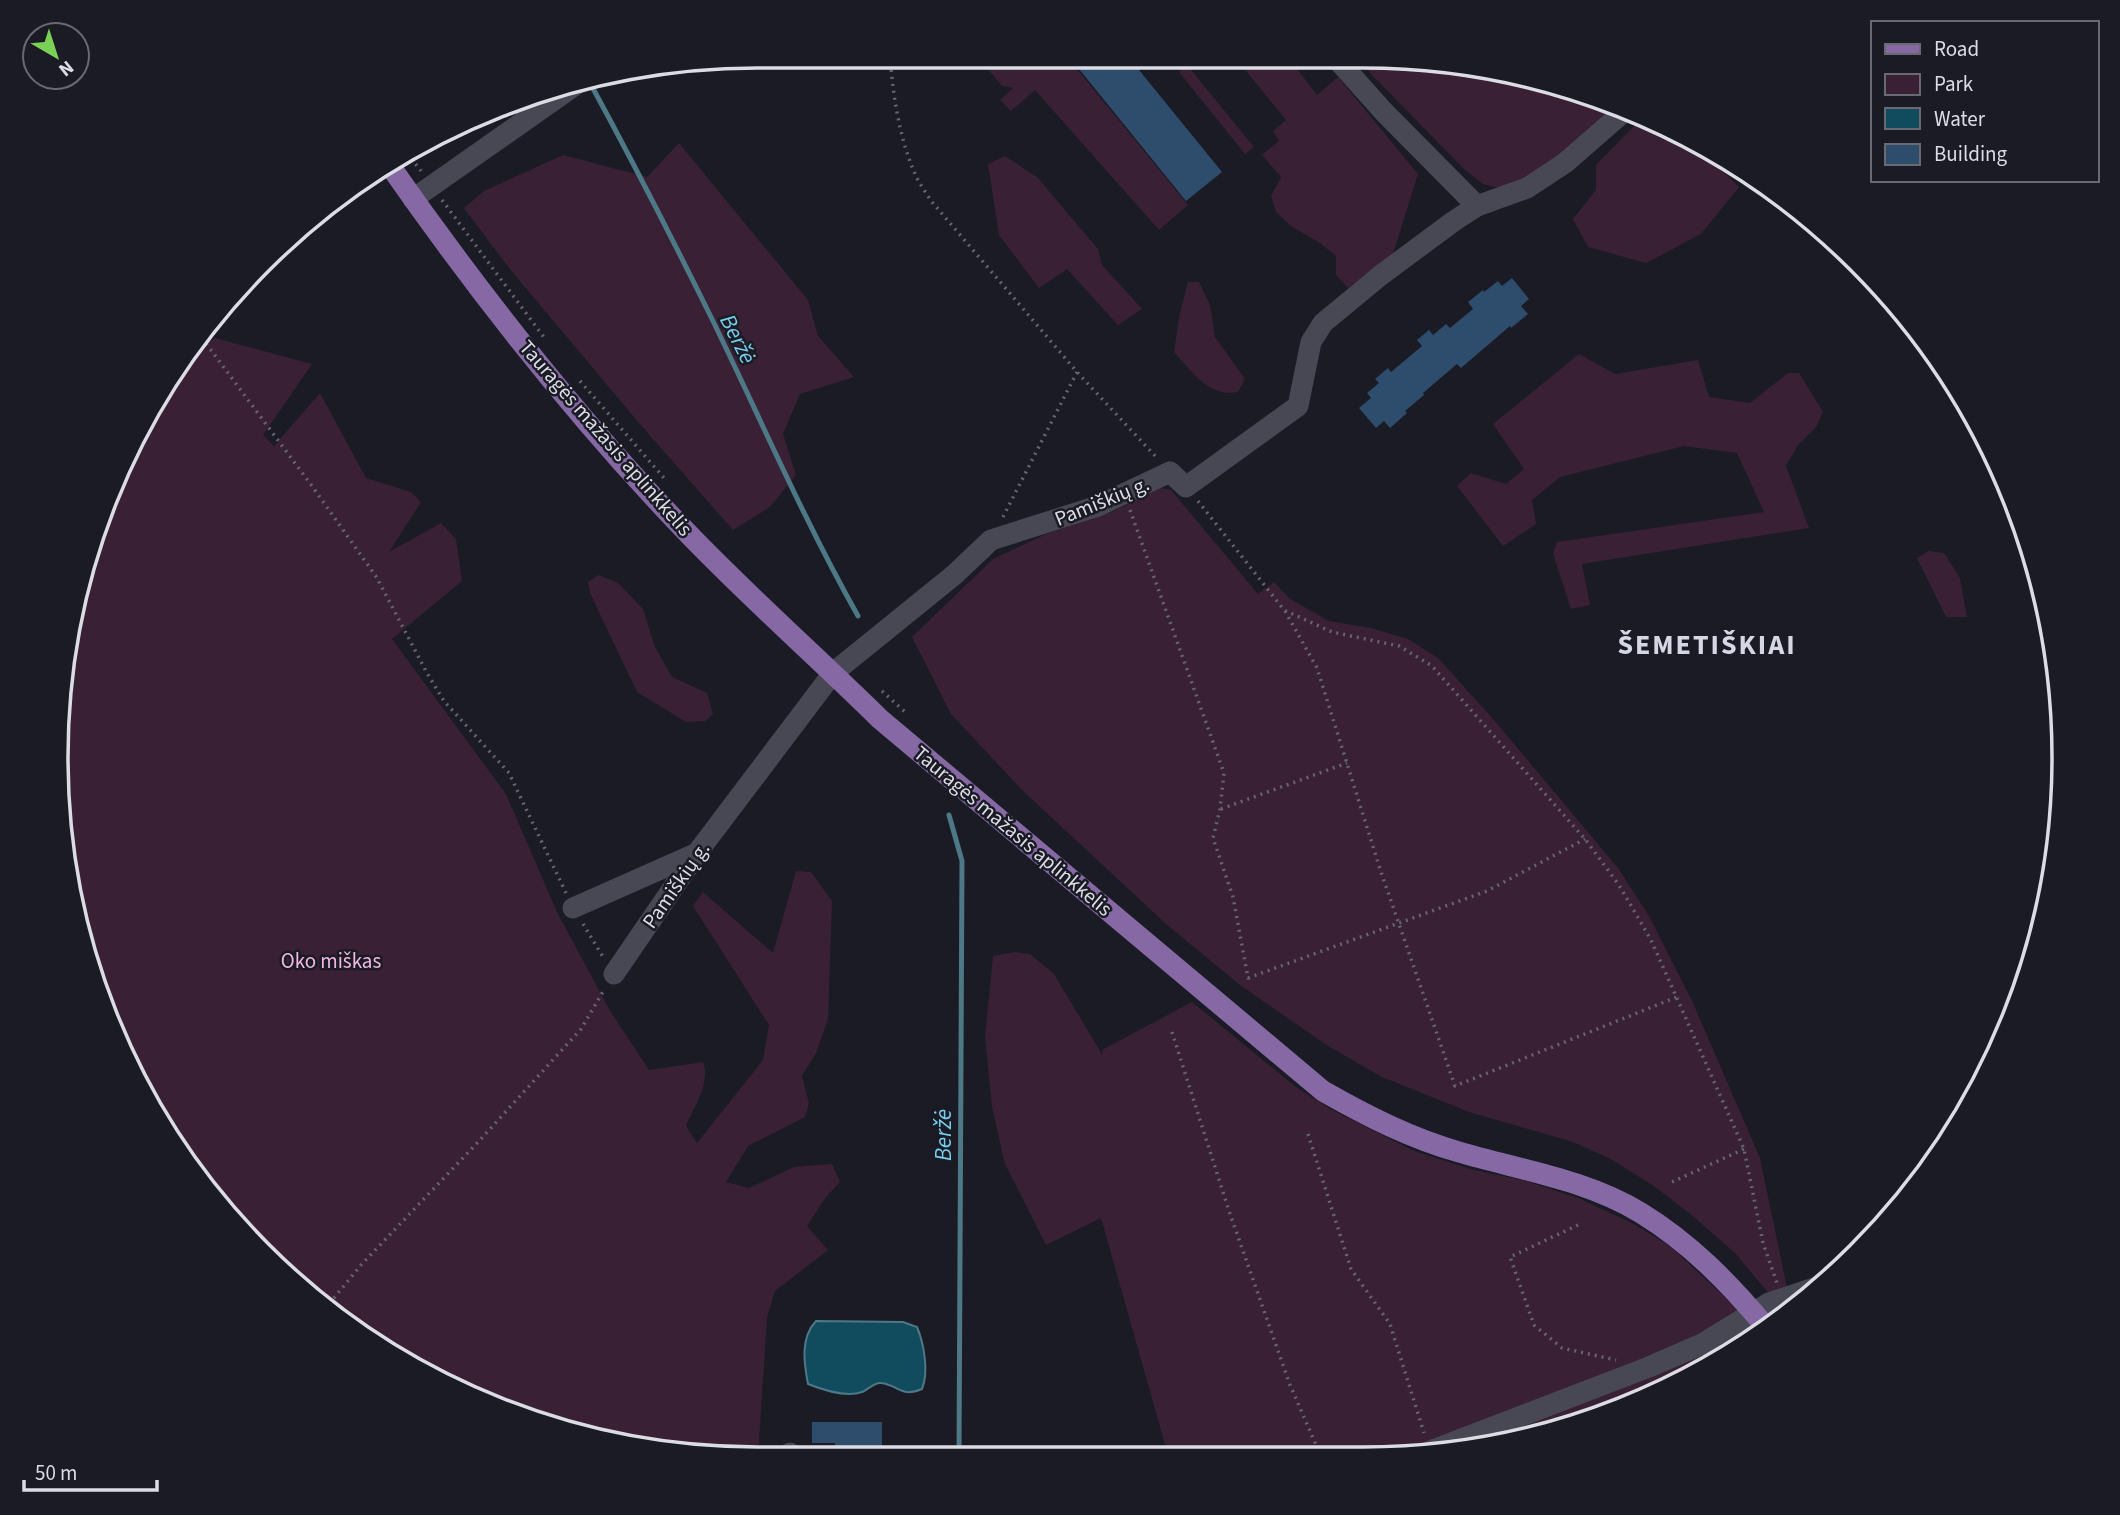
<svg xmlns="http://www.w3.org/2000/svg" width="2120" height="1515" font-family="'Source Sans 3',sans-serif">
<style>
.green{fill:#3a2034}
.water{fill:#104c5d;stroke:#4d7886;stroke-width:2}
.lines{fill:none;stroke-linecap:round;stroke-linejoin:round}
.stream{stroke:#4d7886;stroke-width:5}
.building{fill:#2e4c6c}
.path{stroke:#64656d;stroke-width:3.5;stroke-dasharray:2 5;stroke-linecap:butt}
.minor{stroke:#474853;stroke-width:21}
.major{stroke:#8568a4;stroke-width:21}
.labels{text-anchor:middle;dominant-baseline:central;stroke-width:5;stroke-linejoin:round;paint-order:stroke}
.street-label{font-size:21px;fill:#dcdde4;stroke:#1a1b25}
.park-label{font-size:21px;fill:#f4b5e4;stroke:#1a1b25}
.water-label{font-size:23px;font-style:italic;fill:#78d0ef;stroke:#1a1b25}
.district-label{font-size:28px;font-weight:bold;letter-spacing:2px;fill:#d5d7e4;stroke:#1a1b25}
.rim{fill:none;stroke:#dcdde4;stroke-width:3.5}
</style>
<rect width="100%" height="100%" fill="#1a1b25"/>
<g class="green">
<polygon points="977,56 1092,56 1077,69 1188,205 1159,230 1035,90 1011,111 1000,100 1013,88 1002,86"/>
<polygon points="1234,56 1287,56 1317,95 1338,77 1418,174 1393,254 1348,288 1336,275 1336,256 1320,243 1291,226 1276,212 1271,196 1281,177 1262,155 1279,141 1273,131 1286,120"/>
<polygon points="1357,56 1500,70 1624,107 1583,144 1504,189 1483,184 1465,170 1372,75"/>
<polygon points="1187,65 1254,147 1245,154 1179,72"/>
<polygon points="1644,116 1689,138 1739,187 1701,234 1646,263 1588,247 1573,219 1596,190 1596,165"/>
<polygon points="679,143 808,300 818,336 854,377 800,394 783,434 796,475 770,507 733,530 639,423 509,268 464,208 484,191 563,155 647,177"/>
<polygon points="1005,156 1037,177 1098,249 1102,265 1142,309 1118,325 1067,269 1039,288 999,235 988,164"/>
<path d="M1188 282H1199L1210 305 1215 337 1245 379 1238 392C1207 397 1193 372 1174 352L1179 317Z"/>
<path d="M215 338 312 364 263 435 274 446 320 393 366 478 411 492 421 502 389 552 441 523 456 539 462 581 392 639 506 794 557 912 609 1009 649 1070 703 1062C711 1082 694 1107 686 1126L697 1143 763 1060 769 1025 693 906 703 892 773 953 796 871 811 872 832 901 828 1019 816 1053 802 1076 809 1103 805 1117 748 1146 726 1182 749 1188 794 1167 832 1164 840 1182 826 1197 807 1226 828 1250 775 1291 767 1317 758 1457 712 1458 576 1435 448 1387 331 1314 230 1220 128 1067 80 939 62 849V666L80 576 128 448 192 351Z"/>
<polygon points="1579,354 1615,374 1698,360 1709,397 1750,403 1788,373 1799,373 1823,412 1816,427 1798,445 1786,466 1809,528 1582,564 1590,605 1571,609 1553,554 1557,542 1764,512 1737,453 1684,446 1560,477 1532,500 1536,524 1503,546 1457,486 1471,473 1506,484 1524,469 1493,424"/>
<polygon points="1159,488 1171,490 1258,594 1274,582 1290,599 1329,621 1371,628 1408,639 1438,658 1494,720 1618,868 1649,916 1693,1003 1760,1158 1787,1288 1771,1296 1735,1253 1694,1217 1654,1186 1609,1158 1573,1142 1469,1112 1382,1077 1328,1046 1240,985 1166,924 1021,789 951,714 912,637 993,559 1046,534 1114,511"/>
<polygon points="1929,551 1944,553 1960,578 1967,617 1946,617 1917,558"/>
<polygon points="599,575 618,583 643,609 655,647 672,677 707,693 713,714 705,721 686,722 637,692 590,593 588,582"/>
<polygon points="1015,952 1030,954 1054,974 1103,1056 1102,1050 1192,1002 1296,1087 1332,1110 1414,1151 1470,1169 1526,1181 1578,1198 1632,1223 1670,1246 1729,1301 1759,1332 1714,1365 1631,1405 1454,1453 1168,1455 1101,1218 1046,1245 1005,1164 992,1107 985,1037 993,956"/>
</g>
<path class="water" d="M816 1321 903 1322 917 1327C924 1344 929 1372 922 1389 900 1398 899 1385 881 1383 874 1382 868 1390 862 1392 846 1398 823 1390 808 1384 804 1363 800 1338 816 1321Z"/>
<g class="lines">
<g class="stream">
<path d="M589 81C632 160 673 240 713 321 761 420 804 520 858 616"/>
<polyline points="949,815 962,861 959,1456"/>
</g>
</g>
<g class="building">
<polygon points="1095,56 1156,56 1139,70 1222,172 1186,201 1079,69"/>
<polygon points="1512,278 1529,299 1521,306 1528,314 1511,328 1510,326 1461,368 1457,364 1423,393 1424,395 1405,411 1407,413 1390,428 1384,421 1376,428 1359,408 1371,398 1367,393 1379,383 1375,379 1388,368 1391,372 1422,346 1417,340 1429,330 1433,335 1446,324 1450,328 1473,309 1468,302 1483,290 1484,292 1498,281 1502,286"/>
<polygon points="812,1422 882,1422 882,1453 854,1453 854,1449 835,1449 835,1443 812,1443"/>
</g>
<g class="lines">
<g class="path">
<path d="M890 56C893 95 899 137 915 174 919 183 926 193 932 202L1077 372 1157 458"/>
<polyline points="407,153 421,171"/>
<polyline points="442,200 546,340"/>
<polyline points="202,338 312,486 377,578 427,673 444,701 509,773 566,893"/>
<polyline points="580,381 664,478"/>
<polyline points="1198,501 1284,610 1332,632 1399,646 1432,666 1585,839 1619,885 1651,940 1744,1149 1763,1243 1777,1283"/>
<polyline points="1130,510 1224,773 1220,809 1213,838 1233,897 1248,978 1487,891 1585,839"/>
<polyline points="1003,517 1077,372"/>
<polyline points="1285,611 1317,668 1381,872 1455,1086 1677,997"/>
<polyline points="882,691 905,712"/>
<polyline points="1221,809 1347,763"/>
<polyline points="583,924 603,957"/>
<polyline points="1172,1032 1229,1211 1290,1385 1320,1454"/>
<polyline points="1308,1134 1351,1269 1390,1324 1424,1433"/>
<polyline points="1672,1182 1744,1149"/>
<polyline points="1578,1225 1510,1257 1534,1325 1562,1348 1616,1360"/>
<polyline points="325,1309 361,1265 480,1140 581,1029 604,990"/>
</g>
<g class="minor">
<polyline points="1334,56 1384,112 1477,206"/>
<polyline points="413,199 584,79"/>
<polyline points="573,908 697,853"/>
<polyline points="614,974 697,853 833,673 954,575 991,540 1098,506 1170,472 1186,487 1298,406 1311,342 1323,323 1381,275 1454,221 1477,206 1527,188 1565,163 1628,108"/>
<polyline points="1425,1453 1649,1367 1702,1344 1769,1303 1826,1284"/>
<polyline points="790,1457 790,1453"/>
</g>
<path class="major" d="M388 163C476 289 572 412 678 523 742 591 813 653 880 719L1323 1091C1367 1116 1410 1138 1459 1152 1520 1170 1585 1179 1641 1213 1690 1243 1729 1283 1766 1327"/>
</g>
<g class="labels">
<g class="street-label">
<text transform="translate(606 438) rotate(49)">Tauragės mažasis aplinkkelis</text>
<text transform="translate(1102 501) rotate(-22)">Pamiškių g.</text>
<text transform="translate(1013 831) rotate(40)">Tauragės mažasis aplinkkelis</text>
<text transform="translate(676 885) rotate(-55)">Pamiškių g.</text>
</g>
<g class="park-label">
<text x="331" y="961">Oko miškas</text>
</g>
<g class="water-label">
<text transform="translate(738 339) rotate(63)">Beržė</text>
<text transform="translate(943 1135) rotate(-90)">Beržė</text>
</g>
<g class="district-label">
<text x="1707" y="645">ŠEMETIŠKIAI</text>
</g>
</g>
<path d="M0 0H2120V1515H0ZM757 68H1363A689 689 0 0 1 2052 757V758A689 689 0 0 1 1363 1447H757A689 689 0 0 1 68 758V757A689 689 0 0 1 757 68Z" fill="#1a1b25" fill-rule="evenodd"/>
<path class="rim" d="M757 68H1363A689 689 0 0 1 2052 757V758A689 689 0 0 1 1363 1447H757A689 689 0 0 1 68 758V757A689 689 0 0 1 757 68Z"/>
<rect x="1871" y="21" width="228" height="161" fill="#1a1b25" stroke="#686971" stroke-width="2"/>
<rect x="1885" y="44" width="35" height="10" fill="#8568a4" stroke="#686971" stroke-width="2"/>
<text x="1934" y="56" font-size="21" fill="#dcdde4">Road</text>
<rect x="1885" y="74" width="35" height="21" fill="#3a2034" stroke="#686971" stroke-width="2"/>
<text x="1934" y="91" font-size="21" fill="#dcdde4">Park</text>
<rect x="1885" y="108" width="35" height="21" fill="#104c5d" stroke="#686971" stroke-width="2"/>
<text x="1934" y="126" font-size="21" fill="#dcdde4">Water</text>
<rect x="1885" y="144" width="35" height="21" fill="#2e4c6c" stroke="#686971" stroke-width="2"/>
<text x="1934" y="161" font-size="21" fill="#dcdde4">Building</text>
<g transform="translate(56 56) rotate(141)"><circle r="33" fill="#1a1b25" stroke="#686971" stroke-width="2"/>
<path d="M0-5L12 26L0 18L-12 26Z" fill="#7bd156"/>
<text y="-10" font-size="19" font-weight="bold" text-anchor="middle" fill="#dcdde4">N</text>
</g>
<path d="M24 1480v10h133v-10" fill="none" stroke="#dcdde4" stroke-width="3.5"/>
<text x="35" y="1480" font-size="21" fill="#dcdde4" stroke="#1a1b25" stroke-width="5" paint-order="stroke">50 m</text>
</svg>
